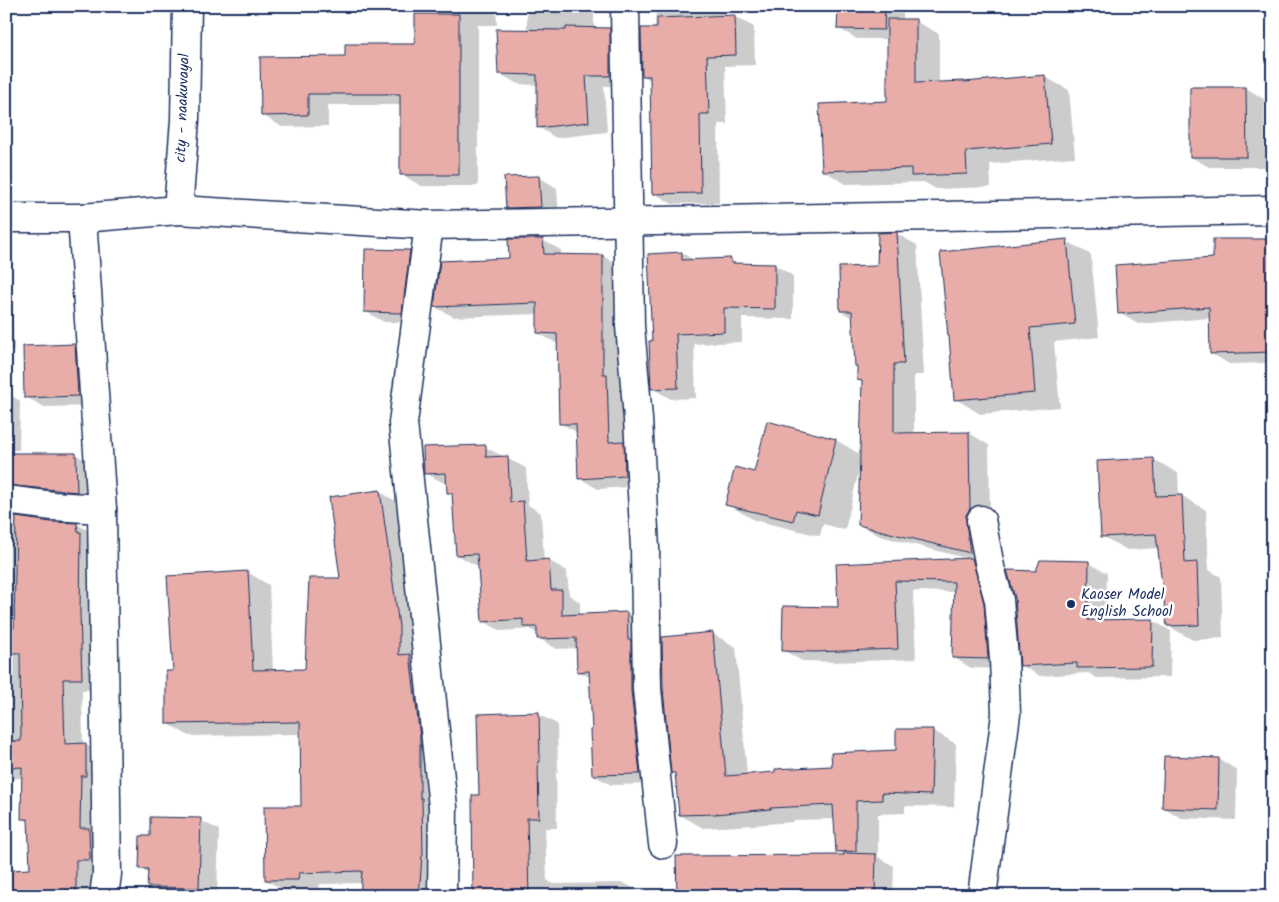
<svg xmlns="http://www.w3.org/2000/svg" width="1279" height="902" font-family="Kalam,sans-serif">
<style>
.shadow{fill:#0003}
.building{fill:#e8ada8;stroke:#1b2f5e}
.lines{fill:none;stroke-linecap:round;stroke-linejoin:round}
.minor-casing{stroke:#1b2f5e;stroke-width:31}
.minor{stroke:#fff;stroke-width:28}
.poi-dot{fill:#1b2f5e;stroke:#fff;stroke-width:2}
.labels{text-anchor:middle;dominant-baseline:central;stroke-width:5;stroke-linejoin:round;paint-order:stroke}
.street-label{font-size:15px;fill:#1b2f5e;stroke:#fff}
.poi-label{font-size:15px;fill:#1b2f5e;stroke:#fff;text-anchor:start}
</style>
<rect width="100%" height="100%" fill="#fff"/>
<filter id="ink" filterUnits="userSpaceOnUse"><feTurbulence type="fractalNoise" baseFrequency=".02" numOctaves="2"/><feDisplacementMap in="SourceGraphic" scale="10" xChannelSelector="R" yChannelSelector="G"/><feConvolveMatrix kernelMatrix="1 2 1 2 8 2 1 2 1" color-interpolation-filters="sRGB"/></filter>
<g filter="url(#ink)">
<g class="shadow">
<polygon points="347,6 496,6 497,25 478,25 478,186 421,186 401,174 401,105 328,105 328,126 282,127 262,115 346,57 416,46 416,8 351,8"/>
<polygon points="527,6 594,6 594,29 609,29 628,39 628,86 604,86 607,132 556,138 538,127 538,85 518,84 500,74 527,31"/>
<polygon points="656,6 725,6 724,17 735,17 754,27 755,65 725,66 727,124 718,124 719,203 672,204 654,193 652,81 643,76 655,29"/>
<polygon points="839,6 903,6 903,21 915,21 939,34 939,83 966,83 1045,77 1069,90 1075,157 990,164 991,187 936,189 924,182 846,184 823,170 888,102 888,39 857,39 838,28"/>
<polygon points="1246,88 1264,99 1265,167 1209,167 1191,157"/>
<polygon points="539,177 557,188 559,217 525,218 507,207"/>
<polygon points="897,234 917,245 924,375 914,375 914,434 969,433 989,445 990,521 1006,669 971,668 953,657 955,592 913,591 916,659 834,662 802,661 783,650 839,608 837,565 969,559 880,536 860,525 860,466 845,530 823,524 820,536 754,520 727,504 755,473 836,440 861,455 863,382 858,380 853,318 841,311 878,267"/>
<polygon points="542,240 561,250 561,256 603,256 621,267 621,383 625,386 643,486 598,489 579,478 578,433 560,423 559,343 556,343 538,333 538,314 454,317 435,307"/>
<polygon points="1273,240 1273,415 1269,413 1269,363 1229,364 1211,353 1210,318 1138,324 1119,313 1214,260"/>
<polygon points="1067,241 1091,255 1099,337 1054,342 1060,407 980,414 956,399"/>
<polygon points="410,251 428,261 420,322 384,322 365,311"/>
<polygon points="682,253 696,261 731,260 739,265 775,265 793,276 793,319 742,318 742,342 694,344 696,398 671,399 652,388 654,342"/>
<polygon points="6,303 12,306 14,351 6,351"/>
<polygon points="75,346 93,356 96,406 44,407 26,397"/>
<polygon points="6,392 20,401 19,450 6,450"/>
<polygon points="485,447 526,468 528,505 541,513 544,560 548,560 567,571 569,595 580,602 580,615 627,613 645,624 658,784 611,785 593,775 593,731 591,678 578,671 578,648 557,649 538,638 538,634 530,629 501,631 483,621 479,565 475,565 457,555 454,495 448,492 448,483 444,483 425,473"/>
<polygon points="6,455 76,455 95,465 95,502 6,487"/>
<polygon points="1153,459 1178,473 1179,496 1182,496 1206,510 1209,570 1221,577 1223,638 1193,640 1168,626 1159,548 1127,550 1102,536"/>
<polygon points="380,492 401,504 441,896 361,896 362,883 320,884 319,892 287,892 266,880 302,807 301,734 189,736 167,723 174,672 247,572 269,585 273,671 306,670 341,579"/>
<polygon points="6,516 51,523 77,524 96,535 100,690 82,690 83,745 86,745 105,756 95,896 13,896 31,871 29,822 23,819 23,778 6,779"/>
<polygon points="1089,563 1107,573 1106,621 1152,620 1171,631 1170,677 1097,678 1088,673 1040,676 1021,665"/>
<polygon points="713,634 736,647 747,775 833,767 897,751 932,730 956,744 954,807 905,806 905,813 878,814 878,857 894,866 893,896 474,896 480,796 538,714 557,724 558,772 556,772 557,828 545,828 547,880 553,884 624,883 644,894 678,894 846,856 837,851 835,819 793,820 793,822 739,826 703,828 680,815 676,774 673,772"/>
<polygon points="1219,759 1237,770 1236,820 1181,818 1163,807"/>
<polygon points="200,820 219,830 217,896 165,896 148,886 149,874 140,868 151,837"/>
</g>
<g class="building">
<polygon points="838,6 885,6 884,30 837,29"/>
<polygon points="415,14 459,14 459,175 400,175 400,94 308,94 308,115 261,116 260,57 345,56 345,44 415,44"/>
<polygon points="735,15 736,55 707,56 709,114 700,114 701,193 652,194 650,76 642,76 641,28 657,28 657,18"/>
<polygon points="887,19 916,19 916,83 964,81 964,82 1045,75 1051,144 966,151 967,174 911,176 911,168 822,171 819,104 887,101"/>
<polygon points="566,27 610,28 610,76 586,76 589,122 537,128 537,75 498,74 496,29 566,30"/>
<polygon points="1190,87 1246,87 1247,157 1190,157"/>
<polygon points="539,176 541,207 506,208 504,177"/>
<polygon points="897,232 904,364 894,364 894,433 969,432 970,509 966,515 966,522 970,553 858,525 862,381 857,380 857,366 855,366 852,311 840,311 839,267 877,266 878,233"/>
<polygon points="508,239 543,239 544,254 603,255 603,374 607,374 609,442 624,441 625,476 578,479 576,424 559,424 557,334 537,333 537,303 434,307 440,261 509,258"/>
<polygon points="1067,239 1075,324 1030,328 1035,393 954,400 949,336 948,336 940,252"/>
<polygon points="1213,239 1273,239 1273,352 1210,354 1209,307 1118,314 1115,265 1213,258"/>
<polygon points="365,249 410,250 402,313 364,312"/>
<polygon points="682,252 682,260 731,258 731,263 775,264 775,309 724,308 724,332 676,334 678,388 651,389 649,341 652,341 648,254"/>
<polygon points="75,344 78,396 24,398 23,346"/>
<polygon points="767,421 836,439 818,515 796,510 793,521 725,505 735,467 754,472"/>
<polygon points="486,445 486,457 508,456 510,502 523,501 527,561 549,559 551,590 562,590 562,615 627,612 628,640 631,640 631,691 640,774 592,775 590,730 592,729 589,671 577,672 576,638 537,639 537,627 523,627 523,619 482,622 477,554 456,555 452,493 447,493 446,473 424,474 423,447"/>
<polygon points="6,453 76,453 77,492 6,485"/>
<polygon points="1154,458 1156,496 1182,495 1185,563 1197,562 1199,625 1167,626 1156,534 1101,537 1097,461"/>
<polygon points="380,490 399,626 399,655 410,654 420,738 420,798 422,798 423,856 422,856 419,896 360,896 362,871 299,873 298,880 265,880 264,806 301,806 300,722 166,724 166,671 173,671 167,576 248,571 253,670 305,669 309,578 340,578 329,497"/>
<polygon points="16,517 51,522 77,523 78,532 81,532 80,613 82,679 63,679 65,744 86,743 86,776 81,776 80,828 89,828 90,860 76,860 76,896 11,896 11,870 30,869 28,819 21,819 22,767 6,768 6,742 21,741 20,653 6,653 6,628 14,628"/>
<polygon points="972,558 984,603 988,659 952,658 954,582 895,581 898,649 815,652 782,651 783,606 838,607 836,564"/>
<polygon points="1040,560 1089,561 1088,620 1153,619 1152,667 1077,668 1077,663 1020,666 1015,598 1007,570 1036,571"/>
<polygon points="713,632 726,776 775,772 775,769 832,766 831,753 896,750 896,729 933,729 931,795 882,793 882,800 856,801 856,851 836,852 833,805 770,808 771,809 715,814 679,815 675,773 671,773 663,688 662,637"/>
<polygon points="539,712 540,762 538,762 539,818 527,818 529,896 473,896 472,795 479,795 477,714"/>
<polygon points="1164,756 1219,758 1218,810 1162,808"/>
<polygon points="150,817 201,818 199,888 147,887 148,869 139,869 140,836 150,836"/>
<polygon points="844,853 876,854 875,896 677,896 676,856 844,855"/>
</g>
<g class="lines">
<defs>
<g id="minor">
<polyline points="625,6 630,326 638,419 645,548 647,689 663,844"/>
<polyline points="178,210 185,120 187,6"/>
<polyline points="6,218 82,218 178,210 429,225 1273,210"/>
<polyline points="82,218 102,509 107,874 104,896"/>
<polyline points="429,225 403,423 443,807 442,896"/>
<polyline points="6,500 53,506 102,509"/>
<polyline points="981,520 990,567 999,600 1004,658 1006,714 982,896"/>
</g>
</defs>
<use href="#minor" class="minor-casing"/>
<use href="#minor" class="minor"/>
</g>
</g>
<circle class="poi-dot" cx="1071" cy="604" r="5"/>
<g class="labels">
<g class="street-label">
<text transform="translate(183 108) rotate(-88)">city - naakuvayal</text>
</g>
<g class="poi-label">
<text x="1081" y="595">Kaoser Model<tspan x="1081" dy="17">English School</tspan></text>
</g>
</g>
<rect width="1279" height="902" fill="none" stroke="#fff" stroke-width="25"/>
<rect x="12" y="12" width="1254" height="877" fill="none" stroke="#1b2f5e" stroke-width="2" filter="url(#ink)"/>
</svg>
